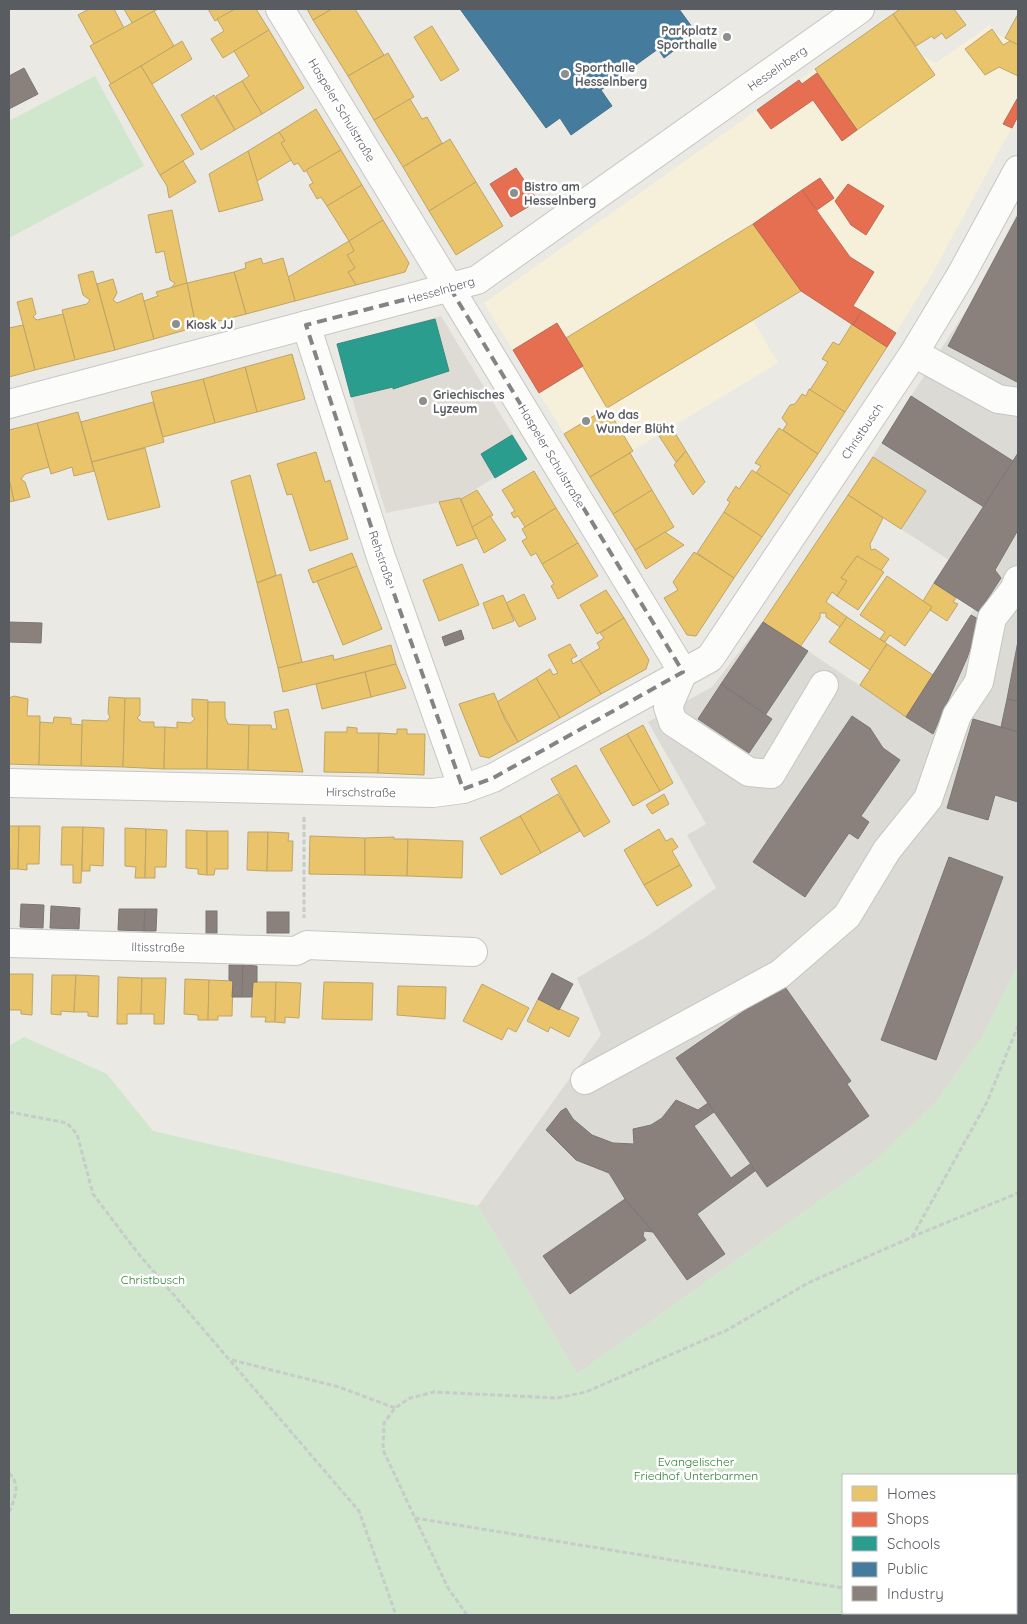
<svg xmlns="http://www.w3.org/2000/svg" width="1027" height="1624" font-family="Quicksand,sans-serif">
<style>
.commercial{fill:#f6f0da}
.industrial{fill:#dbdad4}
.education{fill:#dddbd3}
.green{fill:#d0e7cd;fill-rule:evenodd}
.homes{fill:#e9c46a;stroke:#bea568}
.shops{fill:#e76f51;stroke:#bc6a56}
.schools{fill:#2a9d8f;stroke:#388a82}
.public{fill:#457b9d;stroke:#4b728b}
.industry{fill:#8a817c;stroke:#7b7674}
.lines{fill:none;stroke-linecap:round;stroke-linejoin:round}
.minor-casing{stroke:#c6c6c4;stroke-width:30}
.path{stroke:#c6ccc9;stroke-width:3;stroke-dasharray:5 2.5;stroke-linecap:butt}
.minor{stroke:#fcfcfb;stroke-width:28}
.marked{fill:none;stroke:#828486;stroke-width:4;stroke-dasharray:10 6;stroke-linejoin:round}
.poi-dot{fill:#8c8e8f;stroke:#fff;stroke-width:2}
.labels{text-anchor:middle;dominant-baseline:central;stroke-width:5;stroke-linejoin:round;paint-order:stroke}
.poi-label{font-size:12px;font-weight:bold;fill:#595d62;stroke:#fff;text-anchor:start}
.street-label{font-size:12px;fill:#595d62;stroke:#fff}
.park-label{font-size:12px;fill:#308234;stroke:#fff}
</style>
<rect width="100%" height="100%" fill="#eae9e3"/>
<polygon class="commercial" points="893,14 923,56 936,63 990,25 995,33 1018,45 1018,116 931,276 887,347 800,291 753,320 778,363 590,476 484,303"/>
<polygon class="industrial" points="1018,212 1018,965 982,1037 935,1103 875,1161 577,1374 478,1206 601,1035 577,978 649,935 716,888 687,835 706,824 648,722 712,687 763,621 859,685 887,644 933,675 974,609 934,584 949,560 848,495 968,307"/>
<polygon class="education" points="441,316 527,458 461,498 386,513 336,344"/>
<g class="green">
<polygon points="95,76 144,166 9,238 9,121"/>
<path d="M1018 965V1615H9V1046L24 1037 107 1074 153 1131 478 1206 577 1374 875 1161 935 1103 982 1037ZM843 1475H1016V1613H843Z"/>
</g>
<g class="homes">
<polygon points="89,9 114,9 124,28 94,44 78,15"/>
<polygon points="124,9 158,9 132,23"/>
<polygon points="208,9 235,9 215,21"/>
<polygon points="235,9 256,9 269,30 223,58 211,39 224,31 217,19"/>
<polygon points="307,9 332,9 313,20"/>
<polygon points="332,9 355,9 384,55 348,76 313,20"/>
<polygon points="900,9 954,9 966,25 946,39 942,33 934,39 932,36 916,46 893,14"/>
<polygon points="154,11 174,46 111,84 90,46"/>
<polygon points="893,14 935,75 857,130 815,69"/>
<polygon points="1018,14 1018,45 1005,38"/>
<polygon points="432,26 459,70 441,81 414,37"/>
<polygon points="992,29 1003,45 1010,41 1018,45 1018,76 999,67 985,75 965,49"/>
<polygon points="269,30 304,88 262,114 242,81 249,76 234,51"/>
<polygon points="182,41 192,59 152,84 141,66"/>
<polygon points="388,53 414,97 374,120 348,76"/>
<polygon points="141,66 194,154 160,175 109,85"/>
<polygon points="242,81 262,114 235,130 216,96"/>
<polygon points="214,95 235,130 201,150 181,115"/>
<polygon points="410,99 422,119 427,117 442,143 403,167 374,120"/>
<polygon points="316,109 341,150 304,172 298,163 294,165 281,143 285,141 279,132"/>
<polygon points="279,132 285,141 281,143 291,160 257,181 248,151"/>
<polygon points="450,139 476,182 429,211 403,167"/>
<polygon points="341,150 362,185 327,206 321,197 317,199 309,185 313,183 306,170"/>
<polygon points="248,151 263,200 219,212 209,174"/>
<polygon points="183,161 196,182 169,198 167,186 160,175"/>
<polygon points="476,182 503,226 456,255 429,211"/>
<polygon points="362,185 383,220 349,241 327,206"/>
<polygon points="172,210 187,283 171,288 175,283 170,280 164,251 156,253 148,215"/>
<polygon points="383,220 409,263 405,272 356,285 348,272 355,268 347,255 354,251 349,241"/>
<polygon points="753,224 801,291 607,408 566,338"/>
<polygon points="349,241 354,251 347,255 355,268 348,272 356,285 295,301 288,277"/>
<polygon points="261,258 263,264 283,258 295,301 246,314 234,272 246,268 245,263"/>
<polygon points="93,271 115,350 75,360 62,310 87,304 90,300 83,295 78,275"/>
<polygon points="234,272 246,314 196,327 187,283"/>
<polygon points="113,279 117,293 113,300 117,303 142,293 154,339 115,350 97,284"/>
<polygon points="187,283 196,327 154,339 144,301 158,296 156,292"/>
<polygon points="32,298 36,314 33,317 37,320 63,314 75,360 35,370 17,302"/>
<polygon points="852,324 887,347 845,412 810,390 828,362 822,359 833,342 839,345"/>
<polygon points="23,325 35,370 9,377 9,328"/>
<polygon points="292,354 305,399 257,412 245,367"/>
<polygon points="245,367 257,412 215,423 203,379"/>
<polygon points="203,379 215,423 163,437 151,392"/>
<polygon points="809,389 845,412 818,454 783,430 787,424 782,418 790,405 795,404 802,394 806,396"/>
<polygon points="153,402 164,442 92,462 81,422"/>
<polygon points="607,408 633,451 590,477 564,434"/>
<polygon points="78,412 94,471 74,476 72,467 51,474 37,423"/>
<polygon points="37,423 49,467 25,474 21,479 25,482 30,497 14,501 9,479 9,430"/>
<polygon points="672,428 686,451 676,462 659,436"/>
<polygon points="779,428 818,454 790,495 756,473 761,466 755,463"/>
<polygon points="145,448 160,507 108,520 92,462"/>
<polygon points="686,451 705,482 693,495 674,465"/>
<polygon points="316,452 325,482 330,480 348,539 310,551 292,494 287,495 277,464"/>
<polygon points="630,453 652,490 613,514 590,477"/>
<polygon points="873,457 926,491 901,529 848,495"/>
<polygon points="752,470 790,495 762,537 724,512 730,502 727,500 736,486 739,489"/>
<polygon points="534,471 556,508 525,527 518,516 514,518 511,513 515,511 502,490"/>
<polygon points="250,475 276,575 257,583 231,481"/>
<polygon points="9,479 14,501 9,502"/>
<polygon points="477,490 493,515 472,527 461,499"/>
<polygon points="652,490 674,527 635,550 613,514"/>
<polygon points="848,495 883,518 870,544 871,550 875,549 889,559 880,572 857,556 841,578 847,581 837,596 832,592 826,602 847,617 840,627 826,617 826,613 820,613 820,618 800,647 763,622"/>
<polygon points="460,498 477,538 457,546 439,502"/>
<polygon points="556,508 578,543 542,564 536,553 531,556 522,541 527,538 522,529"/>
<polygon points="724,512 762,537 734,578 697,553"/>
<polygon points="490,516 506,540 484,553 472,527"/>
<polygon points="665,532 684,545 646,569 635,550"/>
<polygon points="578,543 598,576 558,599 551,586 554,584 542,564"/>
<polygon points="694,552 734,578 696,636 687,635 664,598 678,590 673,582"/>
<polygon points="352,553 357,566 313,583 308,570"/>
<polygon points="857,556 884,572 858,610 837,596 847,581 841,578"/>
<polygon points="462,564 479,605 439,621 423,580"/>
<polygon points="357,566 382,629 343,645 317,581"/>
<polygon points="281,574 302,662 278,668 257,583"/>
<polygon points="887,576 932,607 905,646 890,635 885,642 880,639 885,632 860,615"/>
<polygon points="934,583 956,598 953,602 958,604 947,621 930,610 932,607 923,601"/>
<polygon points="606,590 624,618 597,634 580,605"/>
<polygon points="524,594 536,619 519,627 506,603"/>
<polygon points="503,595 514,621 493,629 483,603"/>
<polygon points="847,617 887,644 870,670 829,642"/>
<polygon points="624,618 649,660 646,669 601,694 580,660 600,648 597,643 604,638 600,633"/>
<polygon points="570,644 577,656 571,659 573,664 580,660 601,694 560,718 536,678 550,669 553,675 558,673 548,655"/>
<polygon points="887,644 933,675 906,717 860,685"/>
<polygon points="391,645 396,664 283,692 278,668 333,655 334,660"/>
<polygon points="396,664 406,688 371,697 365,672"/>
<polygon points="365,672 371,697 322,709 316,684"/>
<polygon points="536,678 560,718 518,742 497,702"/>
<polygon points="494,693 505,720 518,742 489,758 480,756 459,704"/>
<polygon points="14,696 28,699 27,716 40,716 39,765 9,764 9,698"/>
<polygon points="109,697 125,698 123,767 81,766 82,720 107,721 110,717 108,713"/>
<polygon points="125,698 140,698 140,715 137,718 142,722 154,722 154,727 165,727 164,769 123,767"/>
<polygon points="192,699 208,700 207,769 164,769 165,727 177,728 177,722 190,723 195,719 192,716"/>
<polygon points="208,702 225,702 225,717 228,724 249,725 248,770 207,769"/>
<polygon points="288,709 303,772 248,770 249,725 271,725 272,729 277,729 274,712"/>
<polygon points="54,717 71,718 71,724 82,725 81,766 39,765 40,722 53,723"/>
<polygon points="643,725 673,783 660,791 627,734"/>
<polygon points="347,727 357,728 357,733 379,733 378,773 324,772 325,732 347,732"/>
<polygon points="397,729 407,729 407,734 425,734 424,775 378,773 379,733 397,734"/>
<polygon points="627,734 660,791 633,806 600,749"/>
<polygon points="576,765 610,822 584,837 551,779"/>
<polygon points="558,794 580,831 541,853 520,816"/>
<polygon points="664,794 669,804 652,814 646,805"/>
<polygon points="520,816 541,853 501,875 480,838"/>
<polygon points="9,826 19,826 18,869 10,869"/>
<polygon points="19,826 40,826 39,864 27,864 27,870 18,869"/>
<polygon points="62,827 83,827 81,883 73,883 73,865 61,865"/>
<polygon points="83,827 104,828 103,866 90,865 90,871 82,871"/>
<polygon points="125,828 146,829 145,878 135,878 136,867 125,866"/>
<polygon points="146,829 167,830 166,867 155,867 155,878 145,878"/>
<polygon points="659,829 666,841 672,838 678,847 672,851 680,865 644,885 624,850"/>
<polygon points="186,830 207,831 207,875 198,874 198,869 186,868"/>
<polygon points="207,831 228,831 228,869 215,869 214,875 207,875"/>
<polygon points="248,832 268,832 267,871 247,870"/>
<polygon points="268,832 289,833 288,841 293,841 292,871 267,871"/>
<polygon points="310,836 365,838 365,875 309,874"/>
<polygon points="394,837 394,839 408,839 407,876 365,875 365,838"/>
<polygon points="408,839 463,841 462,878 407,876"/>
<polygon points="680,865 692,886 657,906 644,885"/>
<polygon points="9,974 33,974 32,1015 21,1014 21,1010 9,1010"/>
<polygon points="52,975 76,975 74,1012 61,1011 61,1015 51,1014"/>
<polygon points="76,975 99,976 98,1017 88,1016 88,1012 74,1012"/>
<polygon points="118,977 142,978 141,1014 127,1014 127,1024 117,1024"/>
<polygon points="142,978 166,978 164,1024 154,1024 154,1014 141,1014"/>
<polygon points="185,979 209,980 208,1020 198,1020 198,1015 184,1014"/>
<polygon points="209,980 233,981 232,1016 218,1016 218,1020 208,1020"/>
<polygon points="253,982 276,982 275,1022 265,1022 266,1017 251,1017"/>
<polygon points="276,982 301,983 299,1018 285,1017 285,1023 275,1022"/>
<polygon points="324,982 373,983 372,1020 322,1019"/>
<polygon points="482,984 529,1008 516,1032 508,1028 502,1040 463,1021"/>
<polygon points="398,986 446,987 445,1019 397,1015"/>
<polygon points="538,999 579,1018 569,1037 550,1027 548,1032 527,1021"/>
</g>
<g class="shops">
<polygon points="817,73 857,130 842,141 813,100 771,129 757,110 799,80 802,84"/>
<polygon points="1017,99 1018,116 1012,128 1003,124"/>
<polygon points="516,168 538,201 511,217 490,184"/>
<polygon points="820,178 834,198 817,210 802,190"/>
<polygon points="848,184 884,206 866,235 851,225 835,201"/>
<polygon points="802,190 850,257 874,272 853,306 862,311 853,325 801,291 753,224"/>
<polygon points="862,311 896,333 887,347 853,325"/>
<polygon points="557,323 583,366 539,393 513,350"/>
</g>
<g class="schools">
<polygon points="435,319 449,371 393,389 393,387 351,397 337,344"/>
<polygon points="512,435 527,459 495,478 481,454"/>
</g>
<polygon class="public" points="460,9 679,9 692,27 680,35 685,42 664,58 658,49 601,90 612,106 571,135 560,118 546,128"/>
<g class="industry">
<polygon points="24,68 38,94 9,109 9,76"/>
<polygon points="1018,215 1018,380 1017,382 948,346"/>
<polygon points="911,396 1013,461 984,507 882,443"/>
<polygon points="1018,453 1018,530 995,570 1001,578 979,612 934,583"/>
<polygon points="971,615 980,620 967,658 933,734 906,717"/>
<polygon points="9,622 42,623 41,643 9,642"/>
<polygon points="763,622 808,651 766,714 721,684"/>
<polygon points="461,630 464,639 445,646 442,637"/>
<polygon points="1018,641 1018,701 1007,699"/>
<polygon points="721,684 772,719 749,753 698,719"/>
<polygon points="1007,699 1018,701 1018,732 1001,727"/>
<polygon points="852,716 870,728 883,748 900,760 861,816 869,822 858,839 849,833 805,897 753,862"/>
<polygon points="973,719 1018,732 1018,802 995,795 988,820 947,808"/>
<polygon points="949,857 1003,877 936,1060 881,1040"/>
<polygon points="21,904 44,905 43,928 20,927"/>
<polygon points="51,906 80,908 79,929 50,928"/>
<polygon points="119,909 145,909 144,931 118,930"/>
<polygon points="145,909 157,909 156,931 144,931"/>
<rect x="206" y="911" width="11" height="22"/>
<rect x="267" y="912" width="22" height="21"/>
<polygon points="229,965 243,965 242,997 232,997 233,981 229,980"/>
<polygon points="243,965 257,966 257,982 253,982 252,997 242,997"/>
<polygon points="552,973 573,984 559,1010 538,999"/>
<polygon points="783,984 851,1081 847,1084 869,1116 767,1187 676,1058"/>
<polygon points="676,1100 698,1110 708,1103 714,1112 694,1126 731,1178 750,1164 755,1171 697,1214 725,1254 687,1280 653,1232 625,1199 609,1173 576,1160 546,1130 561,1111 566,1108 573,1119 592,1135 613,1143 634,1144 633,1129 651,1125 662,1118"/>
<polygon points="625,1199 653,1232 644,1231 643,1236 646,1240 570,1294 543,1256"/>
</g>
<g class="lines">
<defs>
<g id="minor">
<polyline points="280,9 683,672"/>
<polyline points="306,325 380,554 463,789"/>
<polyline points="914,353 998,399 1018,402"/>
<polyline points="9,404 477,280 860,9"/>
<polyline points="683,672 668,707 673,722 749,772 771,774 824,685"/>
<polyline points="9,783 433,793 463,789 493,778 710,658 914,353 961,275 1018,170"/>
<polyline points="9,943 296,951 307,945 473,952"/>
<polyline points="585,1080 780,974 847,916 887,850 928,799 957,715 979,682 992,618 1014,590 1018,580"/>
</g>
</defs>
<use href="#minor" class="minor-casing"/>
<g class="path">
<polyline points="304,817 304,918"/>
<polyline points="9,1112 67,1123 77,1134 93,1194 137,1252 359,1511 396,1615"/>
<polyline points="912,1237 987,1102 1018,1026"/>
<polyline points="232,1360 339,1387 395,1408"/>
<path d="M9 1473C21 1484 15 1499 9 1512"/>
<polyline points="1016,1494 1018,1493"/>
<polyline points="415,1518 843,1588"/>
<polyline points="467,1615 448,1588 383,1450 384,1423 395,1408 410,1398 434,1392 557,1398 586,1392 727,1330 808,1283 919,1234 1018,1193"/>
</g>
<use href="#minor" class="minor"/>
</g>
<path class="marked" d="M450 288 683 672 493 778 463 789 380 554 306 325Z"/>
<g class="poi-dot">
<circle cx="727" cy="37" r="5"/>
<circle cx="565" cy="74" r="5"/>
<circle cx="514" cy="193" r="5"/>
<circle cx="176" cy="324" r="5"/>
<circle cx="423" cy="401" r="5"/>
<circle cx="586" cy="421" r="5"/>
</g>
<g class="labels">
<g class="poi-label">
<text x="717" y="30" text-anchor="end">Parkplatz<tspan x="717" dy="14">Sporthalle</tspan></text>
<text x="575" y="67">Sporthalle<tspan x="575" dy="14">Hesselnberg</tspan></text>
<text x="524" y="186">Bistro am<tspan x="524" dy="14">Hesselnberg</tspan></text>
<text x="186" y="324">Kiosk JJ</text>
<text x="433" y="394">Griechisches<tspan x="433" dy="14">Lyzeum</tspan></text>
<text x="596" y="414">Wo das<tspan x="596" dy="14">Wunder Blüht</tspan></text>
</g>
<g class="street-label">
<text transform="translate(777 68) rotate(-35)">Hesselnberg</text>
<text transform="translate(342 110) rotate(59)">Haspeler Schulstraße</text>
<text transform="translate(441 290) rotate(-16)">Hesselnberg</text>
<text transform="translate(862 431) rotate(-56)">Christbusch</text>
<text transform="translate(552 456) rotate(59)">Haspeler Schulstraße</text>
<text transform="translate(382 558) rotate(71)">Rehstraße</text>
<text transform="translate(361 792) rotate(1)">Hirschstraße</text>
<text transform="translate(158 947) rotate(1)">Iltisstraße</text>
</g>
<g class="park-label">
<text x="153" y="1279">Christbusch</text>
<text x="696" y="1461">Evangelischer<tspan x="696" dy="14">Friedhof Unterbarmen</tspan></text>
</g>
</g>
<rect width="1027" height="1624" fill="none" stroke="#595d62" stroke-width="20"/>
<rect x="842" y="1474" width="175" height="140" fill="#ffffff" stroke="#bdbec0"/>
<rect x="852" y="1486" width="25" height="15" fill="#e9c46a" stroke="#bdbec0"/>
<text x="887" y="1499" font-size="15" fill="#595d62">Homes</text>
<rect x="852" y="1512" width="25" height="15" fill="#e76f51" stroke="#bdbec0"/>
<text x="887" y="1524" font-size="15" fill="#595d62">Shops</text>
<rect x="852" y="1536" width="25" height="15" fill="#2a9d8f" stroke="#bdbec0"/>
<text x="887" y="1549" font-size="15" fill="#595d62">Schools</text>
<rect x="852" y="1562" width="25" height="15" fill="#457b9d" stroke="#bdbec0"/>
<text x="887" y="1574" font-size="15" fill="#595d62">Public</text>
<rect x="852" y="1586" width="25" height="15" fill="#8a817c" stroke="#bdbec0"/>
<text x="887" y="1599" font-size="15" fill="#595d62">Industry</text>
</svg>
